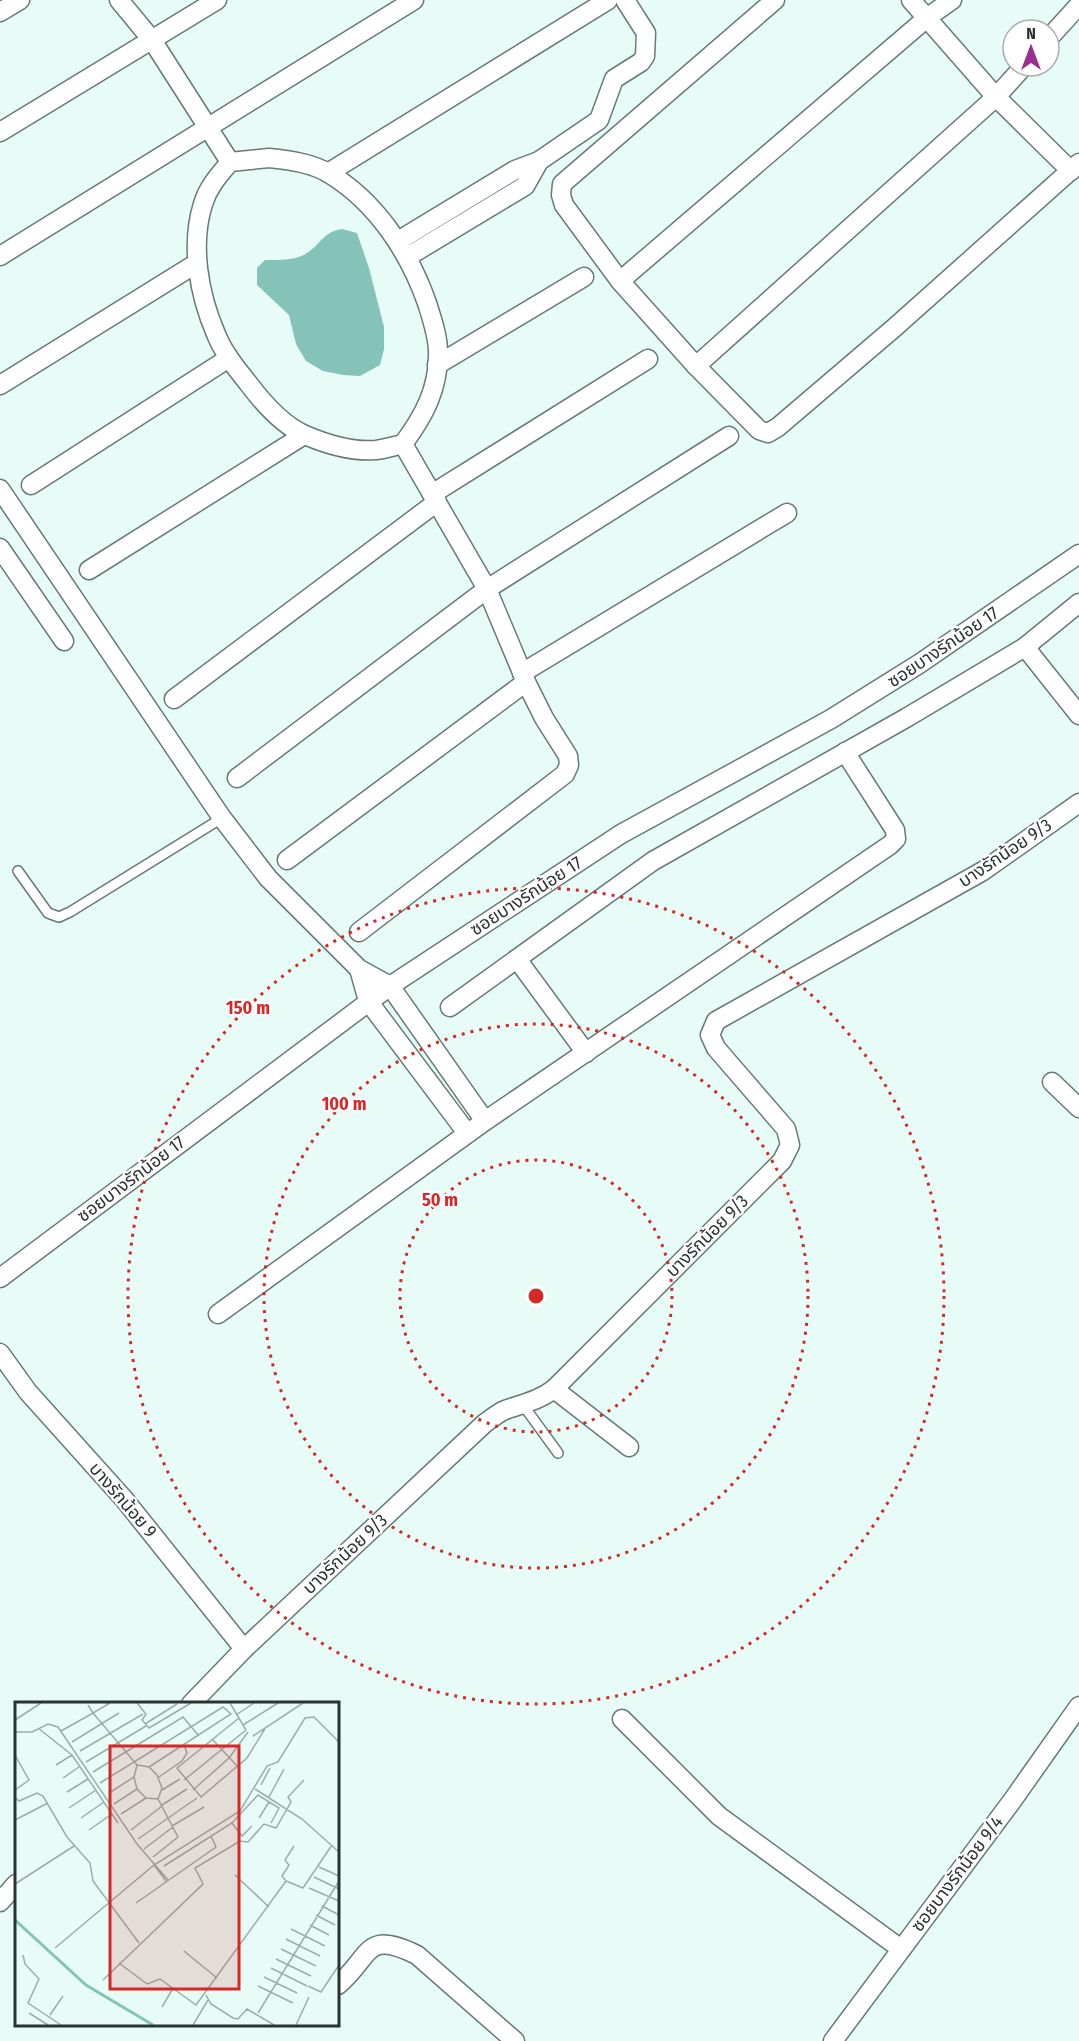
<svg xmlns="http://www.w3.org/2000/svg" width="1079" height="2041" font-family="'Fira Sans Condensed','Noto Sans Thai',sans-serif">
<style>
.water{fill:#85c3b8}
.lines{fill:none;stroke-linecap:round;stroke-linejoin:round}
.lane-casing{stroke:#677a76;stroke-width:12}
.street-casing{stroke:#677a76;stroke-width:21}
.lane{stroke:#fff;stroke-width:9}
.street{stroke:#fff;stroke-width:18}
.ring{fill:none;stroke:#d62828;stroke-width:3;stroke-dasharray:3 6}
.labels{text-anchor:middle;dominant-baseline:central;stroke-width:4.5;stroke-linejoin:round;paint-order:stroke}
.street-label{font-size:18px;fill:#2b3332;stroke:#fff}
.inset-river{fill:none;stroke:#85c3b8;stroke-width:3}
.inset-road{fill:none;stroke:#9caca8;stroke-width:1.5}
.view{fill:#d62828;fill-opacity:0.15;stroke:#d62828;stroke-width:3}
.inset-edge{fill:none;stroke:#2b3332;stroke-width:3}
.centre{fill:#d62828;stroke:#fff;stroke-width:3}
.ring-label{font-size:18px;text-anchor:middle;font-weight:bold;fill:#d62828;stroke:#fff;stroke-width:4.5;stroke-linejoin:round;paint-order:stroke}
</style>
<rect width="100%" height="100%" fill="#e7fcf7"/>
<path class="water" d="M342 229 357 233 369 268 384 327V349L380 365 360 376 343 375 323 371 306 361 296 344 289 315 257 285V268L265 260C279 260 295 261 307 253 322 243 323 232 342 229Z"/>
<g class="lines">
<defs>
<g id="lane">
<polyline points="18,871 48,913 59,917 70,912 222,818"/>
<polyline points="523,1405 558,1453"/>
</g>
<g id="street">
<polyline points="119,0 152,40 230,162"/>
<polyline points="775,0 562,184 561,195 564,205 620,281 696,366 759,430 768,433 778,427 894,328 1079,163"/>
<polyline points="911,0 996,97 1071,171"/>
<polyline points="0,12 20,0"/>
<polyline points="1049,38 1079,5"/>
<polyline points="0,132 217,0"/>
<path d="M269 158C289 160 312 163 330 174 377 203 409 252 427 303 432 319 438 336 438 352 439 388 424 416 403 444 394 446 385 449 376 450 353 452 326 444 305 435 282 425 263 403 248 383 236 368 223 352 216 334 199 295 190 245 203 204 208 187 219 175 230 162Z"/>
<polyline points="328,173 608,0"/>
<polyline points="398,241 515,170 539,161 599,120 614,79 641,62 645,56 646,33 625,0"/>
<polyline points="0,256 414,0"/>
<polyline points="407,257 525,186 539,161"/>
<polyline points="620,281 928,17 952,0"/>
<polyline points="437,365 584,277"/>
<polyline points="696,366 996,97 1024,66"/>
<polyline points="0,385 197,263"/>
<polyline points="31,485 229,358"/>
<polyline points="0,489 222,818 268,878 359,969 390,986 485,1121"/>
<polyline points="432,494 648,359"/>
<polyline points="0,548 64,641"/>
<polyline points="89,570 304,435"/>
<polyline points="1025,647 1079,715"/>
<polyline points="522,673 787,513"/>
<polyline points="174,699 437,502"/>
<polyline points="237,778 487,589 729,436"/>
<polyline points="287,860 526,682"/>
<polyline points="359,932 565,774 569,765 568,756 544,718 526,682 487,589 403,444"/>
<polyline points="517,959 586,1053"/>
<polyline points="359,969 368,1001 467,1133"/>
<polyline points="450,1007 653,861 906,718 1025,647 1079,603"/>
<polyline points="1052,1082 1079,1108"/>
<polyline points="0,1278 390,986 621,834 831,719 919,664 1079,554"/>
<polyline points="218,1314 485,1121 890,845 896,839 895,830 845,752"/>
<polyline points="0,1353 28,1392 124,1499 244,1649"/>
<polyline points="554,1389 629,1447"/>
<path d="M191 1704 244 1649 485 1423C491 1419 498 1413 505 1410 522 1404 540 1400 554 1389L782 1161 790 1145 786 1129 716 1048 710 1035 716 1021 983 871 1079 803"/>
<polyline points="622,1719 719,1816 901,1949"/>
<polyline points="0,1902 16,1884"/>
<path d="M338 1985C372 1956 364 1929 417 1955L515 2041"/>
<polyline points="833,2041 1012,1801 1079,1706"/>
</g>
</defs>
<use href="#lane" class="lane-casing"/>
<use href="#street" class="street-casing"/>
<use href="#lane" class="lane"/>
<use href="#street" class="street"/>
</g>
<g class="ring">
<circle cx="536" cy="1296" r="136"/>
<circle cx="536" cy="1296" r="272"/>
<circle cx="536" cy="1296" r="408"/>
</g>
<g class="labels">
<g class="street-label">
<text transform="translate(943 647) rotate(-34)">ซอยบางรักน้อย 17</text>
<text transform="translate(1005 853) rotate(-34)">บางรักน้อย 9/3</text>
<text transform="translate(526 896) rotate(-33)">ซอยบางรักน้อย 17</text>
<text transform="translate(131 1179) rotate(-37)">ซอยบางรักน้อย 17</text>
<text transform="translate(707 1236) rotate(-45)">บางรักน้อย 9/3</text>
<text transform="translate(123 1500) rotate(49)">บางรักน้อย 9</text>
<text transform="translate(345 1554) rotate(-43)">บางรักน้อย 9/3</text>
<text transform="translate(957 1874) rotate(-53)">ซอยบางรักน้อย 9/4</text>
</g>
</g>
<g transform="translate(15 1702)">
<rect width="324" height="324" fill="#e7fcf7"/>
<path class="inset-river" d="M0 218 71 283 138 323"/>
<path class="inset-road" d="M122 1 131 12 127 18 134 26 176 1M215 1 231 28M73 3 78 11 95 1M221 13 239 1M224 16 162 66 186 95 232 56 251 25M0 18 26 1M130 22 162 2M228 23 263 1M23 26 57 53 103 121M46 29 78 11 122 63M0 30H17L33 22 43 25 122 142 153 178M238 34 288 1M197 37 223 65M57 40 104 11M65 49 128 12M0 53 14 78 0 88M71 60 131 24M41 63 57 53M122 63 134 65 142 73 147 86 143 97 131 96 122 87 119 75ZM78 70 168 15 184 34M144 75 167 59 172 51 169 43M48 76 64 65M169 78 231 28M85 81 208 5 216 12 134 65M246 83 255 66M240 87 287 117 324 150M147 88 165 77M178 88 214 56 233 30M52 90 73 77M94 91 119 75M0 95 4 99 22 91 28 94 52 135 75 161 78 179 124 241M254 95 269 67M99 102 122 87M147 103 172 87M54 106 81 88M106 112 131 96M66 116 89 100M244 116 254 100M0 118 33 101M217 121 227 134 237 124M157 124 189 105M74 128 97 112M116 128 147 104M123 137 182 96M129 147 158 125M138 155 163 135 143 97M139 163 151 179M149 164 217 121 243 93 264 106 256 121M304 165 324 174M220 173 254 205M299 175 324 187M271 179 267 174 274 163 270 158 279 144M0 182 59 144M294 186 324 199M121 201 201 145 196 134M307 204 324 213M301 213 320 223M295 223 314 233M276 227 310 244M271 237 305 254M40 246 139 163 225 109 252 64 263 60 290 16 299 15 324 40M266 247 301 264M169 249 202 276M8 253 10 262 24 277 13 301 46 323M261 257 296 274M104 261 132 282 145 277 181 303 271 179 288 186 317 143M256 266 292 284M249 275 282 291M88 278 188 182 180 166 225 139 233 140 249 122 261 126 276 100 273 95 289 78M243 284 278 301M293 284 306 290 324 263M191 293 196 302 218 316 223 317 232 307 259 323M147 305 157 288M14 311 33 323M243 311 324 179M35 313 48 294M178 323 193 298M281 323 294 295"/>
<path class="view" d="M95 44H224V287H95Z"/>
<rect width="324" height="324" class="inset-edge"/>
</g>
<circle cx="536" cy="1296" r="9" class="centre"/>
<g class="ring-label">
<text x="248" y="1014">150 m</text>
<text x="344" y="1110">100 m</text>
<text x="440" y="1206">50 m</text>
</g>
<g transform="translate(1031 48)"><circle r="28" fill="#ffffff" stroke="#aaadad" stroke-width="1.5"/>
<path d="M0-4.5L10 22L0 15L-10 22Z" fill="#9a2f91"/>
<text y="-9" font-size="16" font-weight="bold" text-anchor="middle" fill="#2b3332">N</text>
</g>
</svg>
